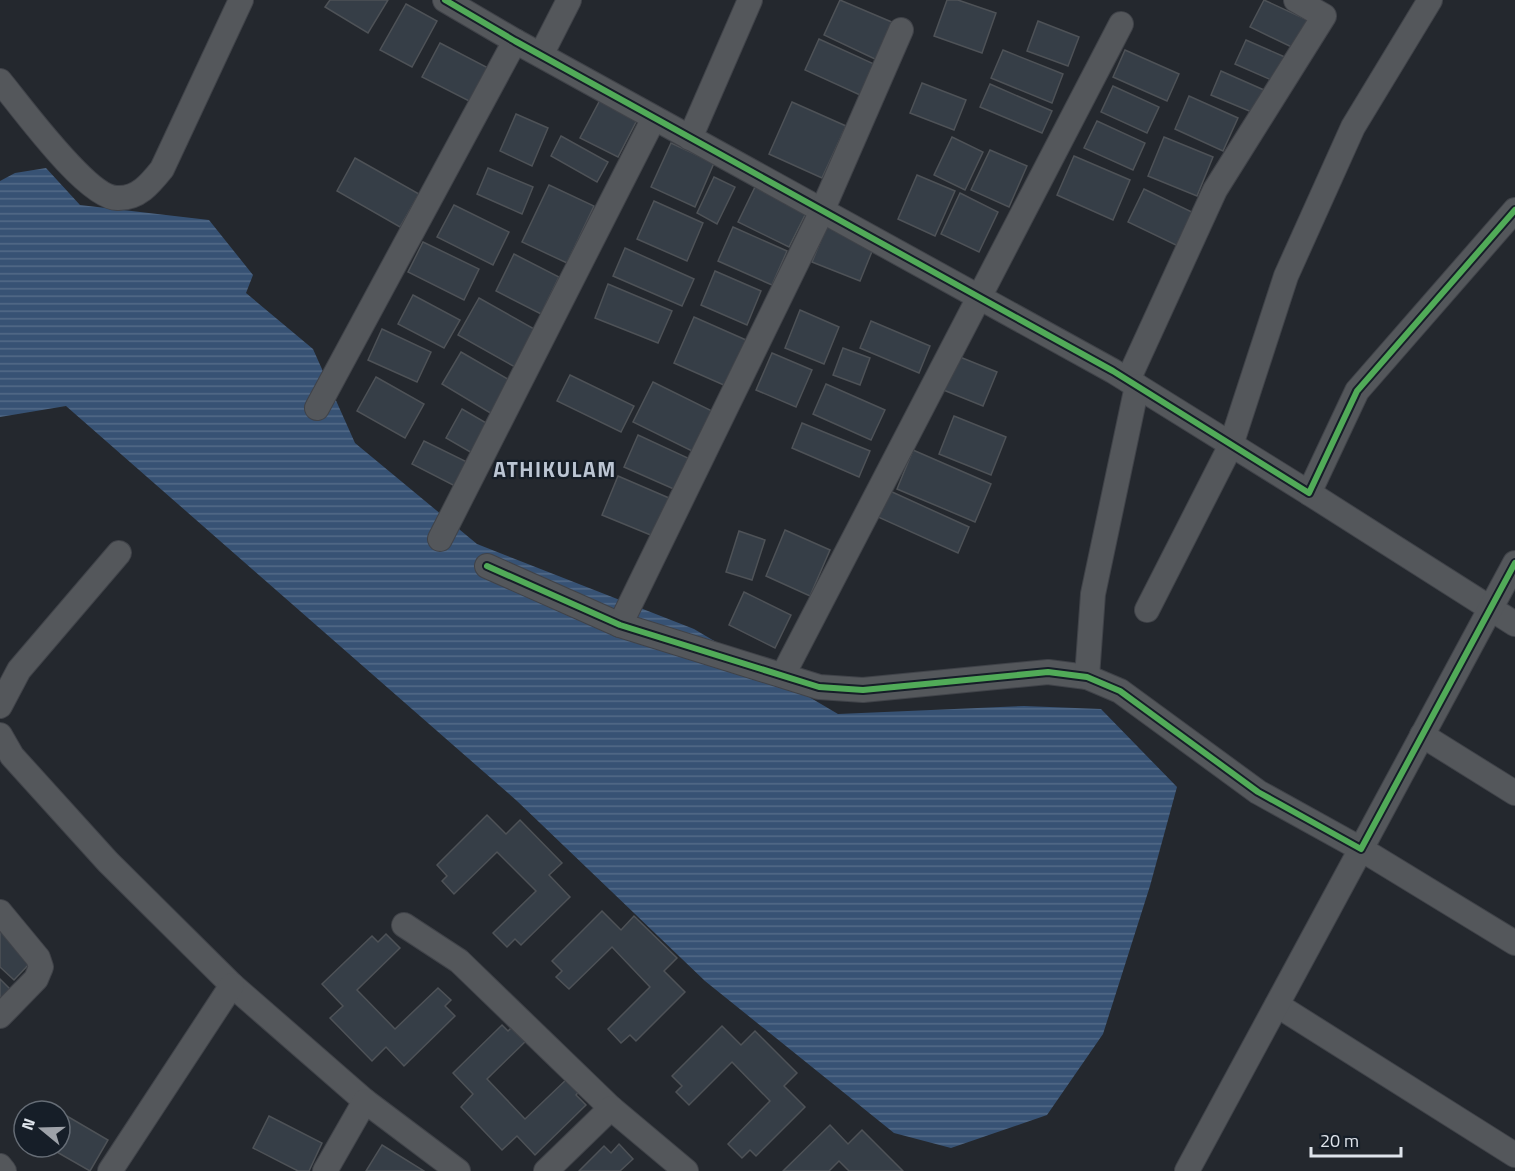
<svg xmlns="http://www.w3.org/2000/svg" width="1515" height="1171" font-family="'Titillium Web',sans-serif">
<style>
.water{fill:url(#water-rules)}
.building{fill:#363e47;stroke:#4e5257;stroke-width:1.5}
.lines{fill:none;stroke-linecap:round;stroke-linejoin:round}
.street-casing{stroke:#404349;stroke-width:26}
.street{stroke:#54575b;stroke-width:24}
.cycleway-casing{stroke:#161e28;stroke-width:10}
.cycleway{stroke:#51ab58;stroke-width:6}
.labels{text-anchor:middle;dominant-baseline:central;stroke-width:4.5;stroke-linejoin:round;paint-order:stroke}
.district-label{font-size:21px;font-weight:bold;letter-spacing:1.5px;fill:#bbc5d3;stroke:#161e28}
</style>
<defs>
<pattern id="water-rules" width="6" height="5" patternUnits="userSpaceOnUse" patternTransform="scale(1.5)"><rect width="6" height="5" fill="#375274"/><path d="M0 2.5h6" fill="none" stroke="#546b88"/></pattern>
</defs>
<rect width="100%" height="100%" fill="#24282e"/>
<polygon class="water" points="46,168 80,205 209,220 253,275 246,293 313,349 355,443 477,544 694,629 838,714 1024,706 1101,709 1177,787 1150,886 1103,1034 1047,1115 951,1148 894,1133 705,981 517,801 66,406 0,417 0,181 15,173"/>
<g class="building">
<polygon points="330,0 388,0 368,33 325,7"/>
<polygon points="840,0 894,23 877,60 824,35"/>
<polygon points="947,0 958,0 996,13 982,53 934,36"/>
<polygon points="1264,0 1314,23 1300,51 1250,27"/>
<polygon points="406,4 437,21 412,67 380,50"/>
<polygon points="1038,21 1079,37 1068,66 1027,51"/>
<polygon points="819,39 874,64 860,95 805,70"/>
<polygon points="1246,40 1287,58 1276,82 1235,64"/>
<polygon points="440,43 492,70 475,104 422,77"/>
<polygon points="1003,50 1063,74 1052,103 991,78"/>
<polygon points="1125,50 1179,74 1167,101 1113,77"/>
<polygon points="1221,71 1264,90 1254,113 1211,95"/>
<polygon points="922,83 966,100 954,130 910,113"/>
<polygon points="990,84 1052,111 1042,133 980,107"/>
<polygon points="1113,86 1159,107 1147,133 1101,112"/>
<polygon points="1189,96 1238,118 1223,151 1175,129"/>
<polygon points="600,100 638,118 618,157 580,138"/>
<polygon points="792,102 846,126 822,178 769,154"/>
<polygon points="516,114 548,128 532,166 500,151"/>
<polygon points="1097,121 1145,143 1133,170 1084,148"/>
<polygon points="561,136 608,162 597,182 551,156"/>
<polygon points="952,137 983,152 965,190 934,175"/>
<polygon points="1164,137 1213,157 1197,196 1148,176"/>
<polygon points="671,143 714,163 695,207 651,187"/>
<polygon points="990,150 1027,166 1009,207 971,190"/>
<polygon points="1074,156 1130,180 1113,220 1057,195"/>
<polygon points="355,158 419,194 400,227 337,191"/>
<polygon points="488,168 533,187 522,214 477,194"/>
<polygon points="917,175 955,191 935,236 898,219"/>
<polygon points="714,177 735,187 717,224 697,213"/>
<polygon points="549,185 594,206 567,263 522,242"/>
<polygon points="755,187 806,213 789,247 738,222"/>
<polygon points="1144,189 1194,213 1178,246 1128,222"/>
<polygon points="960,193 998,212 979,252 941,234"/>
<polygon points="654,201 703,223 687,261 637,239"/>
<polygon points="454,205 509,232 493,265 437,237"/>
<polygon points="827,225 875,244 860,281 812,262"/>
<polygon points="733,227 787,251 772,285 718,261"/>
<polygon points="423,242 479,269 464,300 408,272"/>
<polygon points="625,248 694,279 682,306 613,276"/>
<polygon points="514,254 559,277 541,314 496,291"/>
<polygon points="715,271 761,291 747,325 701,305"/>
<polygon points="608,284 672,311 658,343 595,318"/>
<polygon points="413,295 460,320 444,348 398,324"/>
<polygon points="479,298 536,330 515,367 458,335"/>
<polygon points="800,310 839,327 824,364 785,348"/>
<polygon points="694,317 746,340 726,386 674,363"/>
<polygon points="871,321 930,346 919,373 860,348"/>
<polygon points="382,329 431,352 417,382 368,360"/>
<polygon points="843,348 870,358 860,385 833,375"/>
<polygon points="461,352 511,381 492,414 442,384"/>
<polygon points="772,353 812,370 796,407 756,390"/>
<polygon points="955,355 997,372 983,406 941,389"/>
<polygon points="570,375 634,406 621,432 557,401"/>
<polygon points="376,377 424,404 405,438 357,411"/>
<polygon points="653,382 712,411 692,451 633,422"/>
<polygon points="826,384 885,410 871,440 813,414"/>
<polygon points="462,409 488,424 472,453 446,438"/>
<polygon points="954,416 1006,437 991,475 939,454"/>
<polygon points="802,423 870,451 859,477 792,448"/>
<polygon points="638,435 690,459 676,490 624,467"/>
<polygon points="424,441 467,462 455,486 412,464"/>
<polygon points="913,450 991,484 975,522 897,489"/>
<polygon points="618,476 669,498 653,536 602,515"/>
<polygon points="890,491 969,527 958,553 878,517"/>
<polygon points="785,530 830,550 810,596 766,576"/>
<polygon points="739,531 765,540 752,580 726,572"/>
<polygon points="744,592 791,615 775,648 729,625"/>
<polygon points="487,815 506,834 520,820 562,863 549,875 570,897 521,945 515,939 507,947 493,933 536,891 497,852 454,894 442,881 447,876 437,865"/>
<polygon points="602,911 621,930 634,916 677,958 664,971 685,992 636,1041 630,1035 621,1043 608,1029 650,987 612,947 569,989 556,977 562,971 552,961"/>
<polygon points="0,931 32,961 14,980 0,967"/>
<polygon points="386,934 400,948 357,990 395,1029 438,988 451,1000 445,1006 455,1016 404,1066 386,1047 372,1061 330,1018 343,1006 322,984 372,936 378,942"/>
<polygon points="0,979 10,989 0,1000"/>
<polygon points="516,1023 530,1037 487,1079 525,1119 569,1077 581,1089 576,1095 586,1105 535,1155 517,1136 502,1150 461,1107 473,1094 453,1073 502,1025 508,1031"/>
<polygon points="722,1026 741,1045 755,1031 797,1073 784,1086 805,1107 756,1156 750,1150 742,1158 728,1144 770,1101 732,1062 689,1105 676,1092 682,1086 672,1076"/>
<polygon points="60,1112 108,1140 90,1171 48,1147 60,1147"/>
<polygon points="269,1116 322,1143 309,1171 298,1171 253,1148"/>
<polygon points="830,1125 848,1144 862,1130 903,1171 849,1171 839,1161 829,1171 783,1171"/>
<polygon points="619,1144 633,1159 620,1171 579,1171 604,1146 611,1153"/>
<polygon points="382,1145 424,1171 366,1171"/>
</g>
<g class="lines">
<defs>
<g id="street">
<polyline points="445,0 515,41 1113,371 1309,493 1357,391 1515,210"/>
<polyline points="541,55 569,0"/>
<path d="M0 81C20 105 87 198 117 198 138 199 150 184 162 169L241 0"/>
<polyline points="690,138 750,0"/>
<polyline points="1128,380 1215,190 1324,16 1296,0"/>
<polyline points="317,408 515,41"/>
<polyline points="1309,493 1515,624"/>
<polyline points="440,539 654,118"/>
<polyline points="487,566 620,625 819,687 863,690 1048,672 1087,677 1120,691 1258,792 1361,849 1515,563"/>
<polyline points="1147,610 1231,445 1286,276 1353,127 1430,0"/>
<polyline points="620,625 822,211 901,30"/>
<polyline points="783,675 1121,24"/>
<polyline points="1087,677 1093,594 1137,386"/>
<polyline points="0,706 19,670 119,553"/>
<polyline points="0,735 12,756 108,862 232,985 365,1101"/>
<polyline points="1422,735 1515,793"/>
<polyline points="0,912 38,958 41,967 36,979 0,1016"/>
<polyline points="404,925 459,961 611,1108"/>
<polyline points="1277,1005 1515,1155"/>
<polyline points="0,1166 4,1171"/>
<polyline points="110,1171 232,985"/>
<polyline points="325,1171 365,1101 458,1171"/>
<polyline points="546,1171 611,1108 686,1171"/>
<polyline points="1187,1171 1361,849 1515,943"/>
</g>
</defs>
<use href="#street" class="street-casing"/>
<use href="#street" class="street"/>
<defs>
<g id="cycleway">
<polyline points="445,0 515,41 1113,371 1309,493 1357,391 1515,210"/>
<polyline points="487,566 620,625 819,687 863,690 1048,672 1087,677 1120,691 1258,792 1361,849 1515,563"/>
</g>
</defs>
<use href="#cycleway" class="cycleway-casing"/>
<use href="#cycleway" class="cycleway"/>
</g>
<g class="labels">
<g class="district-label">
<text x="555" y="469">ATHIKULAM</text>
</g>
</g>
<g transform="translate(42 1129) rotate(289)"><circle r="28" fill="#161e28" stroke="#666d76" stroke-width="1.5"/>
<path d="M0-4.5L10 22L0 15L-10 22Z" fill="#9ea2a9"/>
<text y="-9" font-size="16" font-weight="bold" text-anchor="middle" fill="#dfe4eb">N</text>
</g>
<path d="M1311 1147v9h90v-9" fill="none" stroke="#dfe4eb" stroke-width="3"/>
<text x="1320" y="1147" font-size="18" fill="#dfe4eb" stroke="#161e28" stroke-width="4.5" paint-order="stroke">20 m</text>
</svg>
